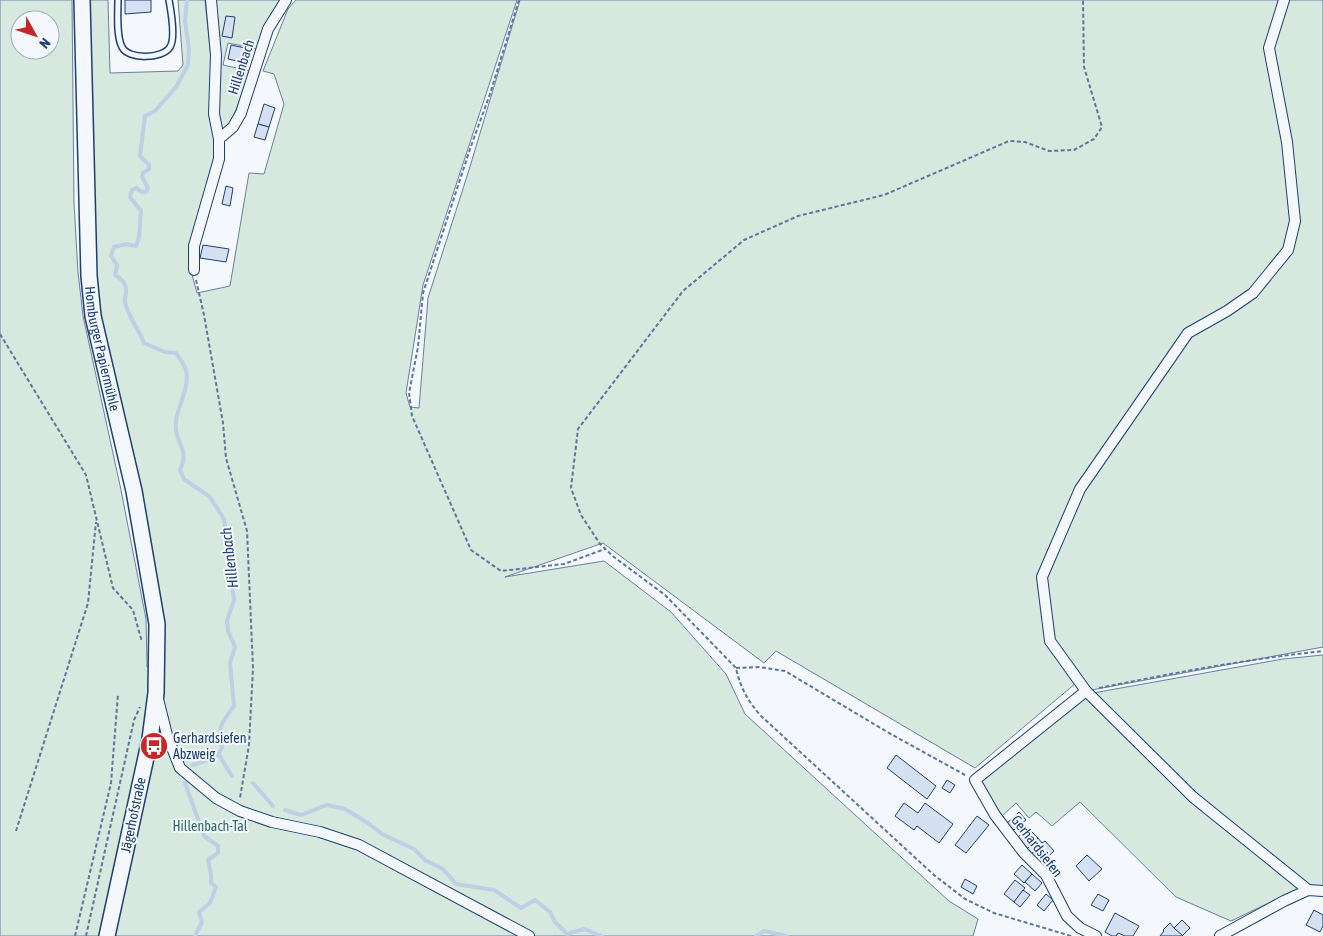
<svg xmlns="http://www.w3.org/2000/svg" width="1323" height="936" font-family="'Asap Condensed',sans-serif">
<style>
.green{fill:#d7e8df;stroke:#687fa3;fill-rule:evenodd}
.lines{fill:none;stroke-linecap:round;stroke-linejoin:round}
.stream{stroke:#bed0e5;stroke-width:4}
.building{fill:#d5e0f0;stroke:#1d3f73}
.lane-casing{stroke:#1d3f73;stroke-width:8}
.street-casing{stroke:#1d3f73;stroke-width:12}
.secondary-casing{stroke:#1d3f73;stroke-width:18}
.path{stroke:#5e769c;stroke-width:2;stroke-dasharray:4 2.5;stroke-linecap:butt}
.lane{stroke:#f4f7fb;stroke-width:5}
.street{stroke:#f4f7fb;stroke-width:10}
.secondary{stroke:#f4f7fb;stroke-width:15}
.labels{text-anchor:middle;dominant-baseline:central;stroke-width:4;stroke-linejoin:round;paint-order:stroke}
.street-label{font-size:14px;fill:#1d3f73;stroke:#f4f7fb}
.poi-label{font-size:14px;fill:#1d3f73;stroke:#f4f7fb;text-anchor:start}
.park-label{font-size:14px;fill:#2c6c60;stroke:#f4f7fb}
.water-label{font-size:15px;font-style:italic;fill:#1d3f73;stroke:#f4f7fb}
</style>
<rect width="100%" height="100%" fill="#f4f7fb"/>
<g class="green">
<path d="M0 0H72L74 203 78 272 83 316 121 490 146 619 147 667 161 666 97 317 89 0H108L110 73 178 71 183 65 178 0H205L219 138 191 271 197 293 230 286 249 173 264 174 284 104 274 74 263 71 288 9 296 0H517L423 285 406 393 410 407 419 408 428 298 469 170 520 0H1323V647L1086 691 1076 683 975 768 776 651 764 663 603 543 505 577 604 561 671 612 726 674 745 714 949 901 978 919 973 936H0ZM20 20H50V50H20Z"/>
<polygon points="214,0 282,0 272,12 258,49 228,43 223,65 250,71 231,124 221,130 217,114"/>
<polygon points="1323,655 1323,886 1309,885 1193,793 1093,693 1283,659"/>
<polygon points="1085,697 1300,888 1231,921 1176,897 1080,802 1052,826 1036,812 1029,818 1016,803 1002,816 978,779"/>
</g>
<g class="lines">
<g class="stream">
<path d="M187 0 185 21 189 49 188 65 176 87 155 111 145 116 140 156 149 165V169L143 173 142 177 148 188 146 192H142L136 188 132 190 130 197 141 211C139 226 142 232 136 246L126 244 114 247 111 256 117 265 115 275C118 277 122 279 124 283 129 290 124 295 125 302 128 317 139 329 144 343L165 352 176 353C179 358 185 365 186 370 190 386 178 406 176 421 173 443 191 448 180 470L184 479 210 497 224 519 234 600 227 621 228 631 235 647 230 663 234 706C223 721 216 728 222 748 217 759 204 762 192 765"/>
<polyline points="219,755 232,776"/>
<polyline points="185,783 204,836 218,846 218,853 208,860 211,874 211,883 216,887 210,903 199,912 202,922 195,936"/>
<polyline points="253,783 273,806"/>
<polyline points="285,810 301,815 327,805 345,809 368,823 382,834 414,849 425,860 443,869 456,884 494,890 521,908 535,900 550,912 555,922 567,934 584,929 602,936"/>
<polyline points="756,936 764,931 787,936"/>
</g>
</g>
<g class="building">
<polygon points="125,0 151,0 151,12 125,14"/>
<polygon points="226,16 235,17 232,38 222,36"/>
<polygon points="231,45 245,48 242,62 228,59"/>
<polygon points="264,104 275,108 269,127 258,124"/>
<polygon points="258,124 269,127 265,140 254,137"/>
<polygon points="226,186 233,188 230,206 222,204"/>
<polygon points="203,245 229,249 226,262 200,258"/>
<polygon points="896,755 936,786 927,799 887,768"/>
<polygon points="947,780 955,785 950,793 942,788"/>
<polygon points="904,803 918,813 925,803 953,824 939,843 917,826 914,830 895,816"/>
<polygon points="1019,812 1026,820 1014,830 1007,823"/>
<polygon points="977,816 989,825 966,853 955,845"/>
<polygon points="1028,828 1038,838 1027,849 1017,838"/>
<polygon points="1038,838 1042,843 1045,841 1054,851 1042,862 1033,852 1032,854 1027,849"/>
<polygon points="1087,855 1102,869 1089,881 1076,866"/>
<polygon points="1022,865 1032,874 1024,883 1014,874"/>
<polygon points="1032,874 1042,883 1035,891 1025,882"/>
<polygon points="965,879 977,886 973,894 961,887"/>
<polygon points="1015,880 1025,888 1014,902 1004,894"/>
<polygon points="1023,890 1030,895 1020,907 1014,902"/>
<polygon points="1046,894 1053,900 1044,911 1037,905"/>
<polygon points="1098,894 1109,900 1103,911 1091,905"/>
<polygon points="1314,910 1323,915 1323,926 1320,932 1306,925"/>
<polygon points="1115,913 1139,926 1133,936 1125,936 1118,933 1116,936 1112,936 1105,932"/>
<polygon points="1182,920 1190,928 1182,936 1174,928"/>
<polygon points="1170,923 1174,928 1183,936 1160,936 1164,931 1163,930"/>
</g>
<g class="lines">
<defs>
<path id="lane" d="M118 0C118 12 116 36 122 47 128 60 163 59 170 47 176 38 171 11 169 0"/>
<g id="street">
<polyline points="1284,0 1269,48 1287,142 1295,221 1288,250 1253,293 1227,311 1188,333 1080,489 1042,577 1050,641 1086,691 1193,797 1308,890"/>
<polyline points="219,139 233,127 241,113 268,29 286,0"/>
<polyline points="194,270 194,246 219,159 219,139 214,114 216,55 211,0"/>
<polyline points="1086,691 975,780 995,815 1024,853 1046,875 1067,916 1080,928 1096,936"/>
<polyline points="158,699 167,735 180,768 216,798 240,811 272,822 320,832 359,845 529,936"/>
<polyline points="1220,936 1284,901 1308,890 1323,891"/>
</g>
<g id="secondary">
<path id="s1" d="M82 0 89 276 93 316 134 491 157 624 156 693 150 739 107 936"/>
</g>
</defs>
<use href="#lane" class="lane-casing"/>
<use href="#street" class="street-casing"/>
<use href="#secondary" class="secondary-casing"/>
<g class="path">
<polyline points="519,0 490,94 470,149 423,293 418,347 409,393 412,416 471,550 501,571 564,564 605,549"/>
<polyline points="196,280 204,315 223,423 226,458 247,531 253,668 249,745 240,798"/>
<polyline points="0,334 86,475 113,588 133,610 142,642"/>
<polyline points="736,668 759,667 785,671 889,733 965,775"/>
<path d="M1099 688C1173 673 1248 659 1323 651"/>
<polyline points="16,831 88,603 96,522"/>
<polyline points="75,936 111,783 118,694"/>
<polyline points="86,936 134,720 140,707"/>
<path d="M1071 936 994 913 965 899 934 875 760 715C748 701 740 687 736 668L665 595 614 557 600 544 581 515 571 488 578 429 683 291 744 240 798 216 884 195 1009 141 1025 142 1049 151 1074 150 1094 139 1102 127 1084 67 1083 0"/>
</g>
<use href="#lane" class="lane"/>
<use href="#street" class="street"/>
<use href="#secondary" class="secondary"/>
</g>
<defs>
<symbol id="bus-disc" viewBox="-11 -11 22 22"><circle r="9.5" fill="#c62828" stroke="#f4f7fb"/><path d="M-5-6H5V4H4V6H2V4H-2V6H-4V4H-5ZM-3.5-4V0h7V-4ZM-3.5 1.2v1.5H-2V1.2ZM2 1.2v1.5H3.5V1.2Z" fill="#fff"/></symbol>
</defs>
<g fill-rule="evenodd">
<use href="#bus-disc" x="138" y="730" width="32" height="32"/>
</g>
<g class="labels">
<g class="street-label">
<text transform="translate(241 67) rotate(-72)">Hillenbach</text>
<text stroke="none"><textPath href="#s1" startOffset="350">Homburger Papiermühle</textPath></text>
<text transform="translate(133 815) rotate(-78)">Jägerhofstraße</text>
<text transform="translate(1037 846) rotate(52)">Gerhardsiefen</text>
</g>
<g class="poi-label">
<text x="173" y="738">Gerhardsiefen<tspan x="173" dy="16">Abzweig</tspan></text>
</g>
<g class="park-label">
<text x="210" y="826">Hillenbach-Tal</text>
</g>
<g class="water-label">
<text transform="translate(229 558) rotate(-97)">Hillenbach</text>
</g>
</g>
<g transform="translate(35 35) rotate(130)"><circle r="24" fill="#f4f7fb" stroke="#9eadc5"/>
<path d="M0-4L9 19L0 12L-9 19Z" fill="#c62828"/>
<text y="-8" font-size="14" font-weight="bold" text-anchor="middle" fill="#1d3f73">N</text>
</g>
</svg>
